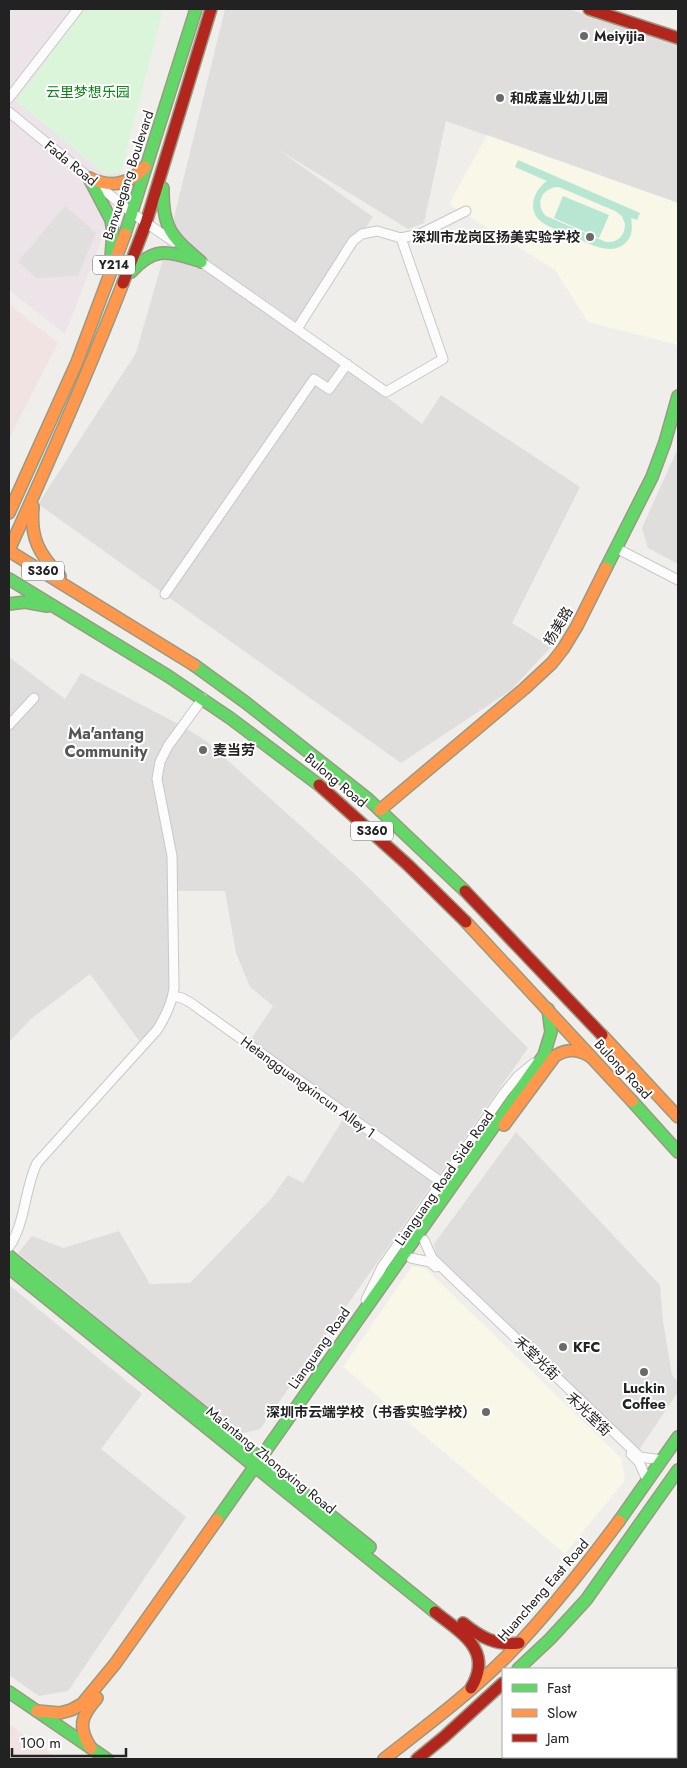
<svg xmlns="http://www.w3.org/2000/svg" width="687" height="1768" font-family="Jost,'Noto Sans SC',sans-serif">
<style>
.residential{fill:#dfdedc}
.commercial{fill:#f1e3e1}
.industrial{fill:#ede4e9}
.education{fill:#f8f7e8}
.park{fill:#daf5da}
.pitch{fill:#b7e6d2;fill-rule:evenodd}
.parking{fill:#e0dfde}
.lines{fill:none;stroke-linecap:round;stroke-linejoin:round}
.street-casing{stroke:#c9c8c7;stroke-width:11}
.fast-casing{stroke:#999a82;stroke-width:14}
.slow-casing{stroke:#999a82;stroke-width:14}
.jam-casing{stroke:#999a82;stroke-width:14}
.street{stroke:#fdfcfc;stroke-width:9}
.fast{stroke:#63d668;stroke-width:11}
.slow{stroke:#ff974d;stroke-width:11}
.jam{stroke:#b3261e;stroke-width:11}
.poi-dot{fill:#6a6968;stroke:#fff;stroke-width:2}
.labels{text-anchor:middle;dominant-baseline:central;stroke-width:4;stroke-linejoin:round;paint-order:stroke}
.shield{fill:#fff;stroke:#646464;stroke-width:1}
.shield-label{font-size:12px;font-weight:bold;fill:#222}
.poi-label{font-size:14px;font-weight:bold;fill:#222;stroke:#fff;text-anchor:start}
.park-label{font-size:14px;fill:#0c8416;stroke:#fff}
.street-label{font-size:14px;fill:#222;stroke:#fff}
.quarter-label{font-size:16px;font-weight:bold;fill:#555;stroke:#fff}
</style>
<rect width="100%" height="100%" fill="#f0eeeb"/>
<g class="residential">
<polygon points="225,9 568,9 678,44 678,203 446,121 424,223 408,229 279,150 373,217 297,329 422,424 441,395 580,487 512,623 551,647 511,690 401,763 38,504 136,353 170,234"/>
<polygon points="678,448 678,564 648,548 642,528"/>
<polygon points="9,657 65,699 81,673 182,726 206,741 359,878 528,1048 260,1429 240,1434 18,1253 32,1236 63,1248 119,1231 150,1284 190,1283 270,1200 288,1175 303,1183 344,1118 247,1045 273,1006 250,987 236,953 225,891 173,891 174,988 160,1019 151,1031 139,1041 90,974 31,1019 9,1042"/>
<polygon points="516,1132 660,1285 663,1321 672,1375 678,1382 678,1392 639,1450 437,1257 434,1244"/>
<polygon points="9,1285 142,1394 101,1449 186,1517 68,1691 39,1696 9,1675"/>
</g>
<g class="commercial">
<polygon points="9,304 58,343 9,439"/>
<polygon points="9,1724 59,1759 9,1759"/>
</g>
<polygon class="industrial" points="9,9 84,9 17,101 104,174 121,172 109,220 65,334 9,290"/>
<g class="education">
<polygon points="487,135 678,203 678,345 588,322 555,270 449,204"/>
<polygon points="412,1266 426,1269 621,1458 625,1480 565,1554 343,1367"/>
</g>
<polygon class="park" points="84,9 163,9 121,172 105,174 16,101"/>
<g class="pitch">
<path d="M518 160 640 213 637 220 631 218C632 225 633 233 628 240 613 259 588 243 571 235 562 232 551 228 543 223 526 211 533 191 547 181L515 167ZM559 187 615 211 622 216 625 224C625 236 618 243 606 242L546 216C534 204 542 187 559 187Z"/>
<polygon points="563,196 609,215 599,238 554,218"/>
</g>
<polygon class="parking" points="65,206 96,233 78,276 37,278 18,262"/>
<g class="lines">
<defs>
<g id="street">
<polyline points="9,98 78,9"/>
<polyline points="9,112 132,213 174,242"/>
<polyline points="197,259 386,392 443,359 401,238"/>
<polyline points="297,329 353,241 362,234 377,231 401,238 420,234 466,211"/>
<polyline points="616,548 678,580"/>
<polyline points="165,594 314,379 329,389 347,364"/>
<polyline points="9,725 34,698"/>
<polyline points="173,996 182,998 191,1003 441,1182"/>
<polyline points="424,1240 432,1258 640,1457 662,1460"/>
<path d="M9 1247C26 1222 24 1190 37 1163L157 1030C166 1016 172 1004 174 988L172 856 157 779 160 762 168 746 203 698"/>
<polyline points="411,1258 430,1262 436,1267"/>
<polyline points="366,1300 382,1267 504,1093 517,1077 534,1063"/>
<polyline points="631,1454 639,1462 647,1480"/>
<polyline points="622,1757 625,1759"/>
<polyline points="510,1759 512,1757"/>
</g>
<g id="fast">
<polyline points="89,178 111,220 113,232 111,257"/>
<path d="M163 188C162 229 172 237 201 262"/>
<polyline points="125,234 196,9"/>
<path d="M131 272C154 247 166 251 196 260"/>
<polyline points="606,568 652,477 665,442 678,396"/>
<polyline points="9,579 168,676 230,718 319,785"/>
<polyline points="9,604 25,602 47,606"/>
<polyline points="194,665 245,702 368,799 465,891"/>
<polyline points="632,1101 678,1152"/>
<polyline points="9,1256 370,1547"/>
<polyline points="9,1268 435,1612"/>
<polyline points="217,1520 544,1055 551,1032 548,1009"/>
<polyline points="619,1521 678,1437"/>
<polyline points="518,1669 550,1639 586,1600 678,1470"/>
<polyline points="9,1692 107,1759"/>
</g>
<g id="slow">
<path d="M89 178C111 188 129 185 145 167"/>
<path d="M33 507C30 538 39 554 60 576"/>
<polyline points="9,513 77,362 125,234"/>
<path d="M9 550C49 462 88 373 123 283"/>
<polyline points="9,551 194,665"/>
<polyline points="380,810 524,689 552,663 563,649 577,626 606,568"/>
<polyline points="466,922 632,1101"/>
<polyline points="602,1035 678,1117"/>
<path d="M504 1125 555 1056C568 1048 579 1049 591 1057"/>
<polyline points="37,1711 60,1713 71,1710 82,1704 115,1664 217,1520"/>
<path d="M91 1748C77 1727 81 1716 97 1698"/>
<path d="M384 1759C426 1726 469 1694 507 1656 548 1614 584 1568 619 1521"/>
</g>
<g id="jam">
<polyline points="589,9 678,38"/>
<polyline points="123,283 146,223 211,9"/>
<polyline points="319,785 408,865 466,922"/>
<polyline points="465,891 602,1035"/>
<path d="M435 1612C461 1633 494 1650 471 1688"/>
<path d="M463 1623C480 1637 496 1646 519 1643"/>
<polyline points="417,1759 444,1737 503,1683"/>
</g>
</defs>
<use href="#street" class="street-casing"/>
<use href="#fast" class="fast-casing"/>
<use href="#slow" class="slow-casing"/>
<use href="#jam" class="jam-casing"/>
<use href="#street" class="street"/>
<use href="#fast" class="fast"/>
<use href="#slow" class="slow"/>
<use href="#jam" class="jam"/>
</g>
<g class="poi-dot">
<circle cx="584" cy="36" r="5"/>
<circle cx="500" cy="98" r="5"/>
<circle cx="590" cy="237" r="5"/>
<circle cx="203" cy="750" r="5"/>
<circle cx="563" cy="1347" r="5"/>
<circle cx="644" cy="1372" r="5"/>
<circle cx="486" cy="1412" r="5"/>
</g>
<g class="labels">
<g class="shield">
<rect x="93" y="255.5" width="42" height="19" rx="4"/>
<rect x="22" y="561.5" width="42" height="19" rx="4"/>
<rect x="351" y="821.5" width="42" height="19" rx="4"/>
</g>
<g class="shield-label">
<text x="114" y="265">Y214</text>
<text x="43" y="571">S360</text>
<text x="372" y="831">S360</text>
</g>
<g class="poi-label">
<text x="594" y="36">Meiyijia</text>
<text x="510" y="98">和成嘉业幼儿园</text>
<text x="580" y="237" text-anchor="end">深圳市龙岗区扬美实验学校</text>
<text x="213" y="750">麦当劳</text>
<text x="573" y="1347">KFC</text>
<text x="644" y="1388" text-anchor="middle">Luckin<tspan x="644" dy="16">Coffee</tspan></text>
<text x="476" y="1412" text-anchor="end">深圳市云端学校（书香实验学校）</text>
</g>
<g class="park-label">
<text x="88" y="92">云里梦想乐园</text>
</g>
<g class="street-label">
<text transform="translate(71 163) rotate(39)">Fada Road</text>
<text transform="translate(128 175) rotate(-72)">Banxuegang Boulevard</text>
<text transform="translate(558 626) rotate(-59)">杨美路</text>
<text transform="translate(336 780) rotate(40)">Bulong Road</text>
<text transform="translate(623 1069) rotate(47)">Bulong Road</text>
<text transform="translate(308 1087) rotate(36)">Hetangguangxincun Alley 1</text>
<text transform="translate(444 1178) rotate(-55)">Lianguang Road Side Road</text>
<text transform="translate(319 1348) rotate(-55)">Lianguang Road</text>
<text transform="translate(537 1358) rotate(44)">禾堂光街</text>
<text transform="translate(589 1414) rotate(44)">禾光堂街</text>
<text transform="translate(271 1460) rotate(39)">Ma'antang Zhongxing Road</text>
<text transform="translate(543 1590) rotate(-49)">Huancheng East Road</text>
</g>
<g class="quarter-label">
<text x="106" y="733">Ma'antang<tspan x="106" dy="18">Community</tspan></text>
</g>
</g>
<rect width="687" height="1768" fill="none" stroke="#222222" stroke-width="20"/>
<rect x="502" y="1668" width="175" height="90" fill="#ffffff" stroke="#a7a7a7"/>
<rect x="512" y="1684" width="25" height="8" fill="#63d668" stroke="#a7a7a7"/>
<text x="547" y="1693" font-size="15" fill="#222222">Fast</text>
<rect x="512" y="1709" width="25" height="8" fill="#ff974d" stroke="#a7a7a7"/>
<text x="547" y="1718" font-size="15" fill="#222222">Slow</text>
<rect x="512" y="1734" width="25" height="8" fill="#b3261e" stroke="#a7a7a7"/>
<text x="547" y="1743" font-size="15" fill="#222222">Jam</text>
<path d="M12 1748v8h114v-8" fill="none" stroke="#222222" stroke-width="2.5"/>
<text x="20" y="1748" font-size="15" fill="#222222" stroke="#ffffff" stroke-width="4" paint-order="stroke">100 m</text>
</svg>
